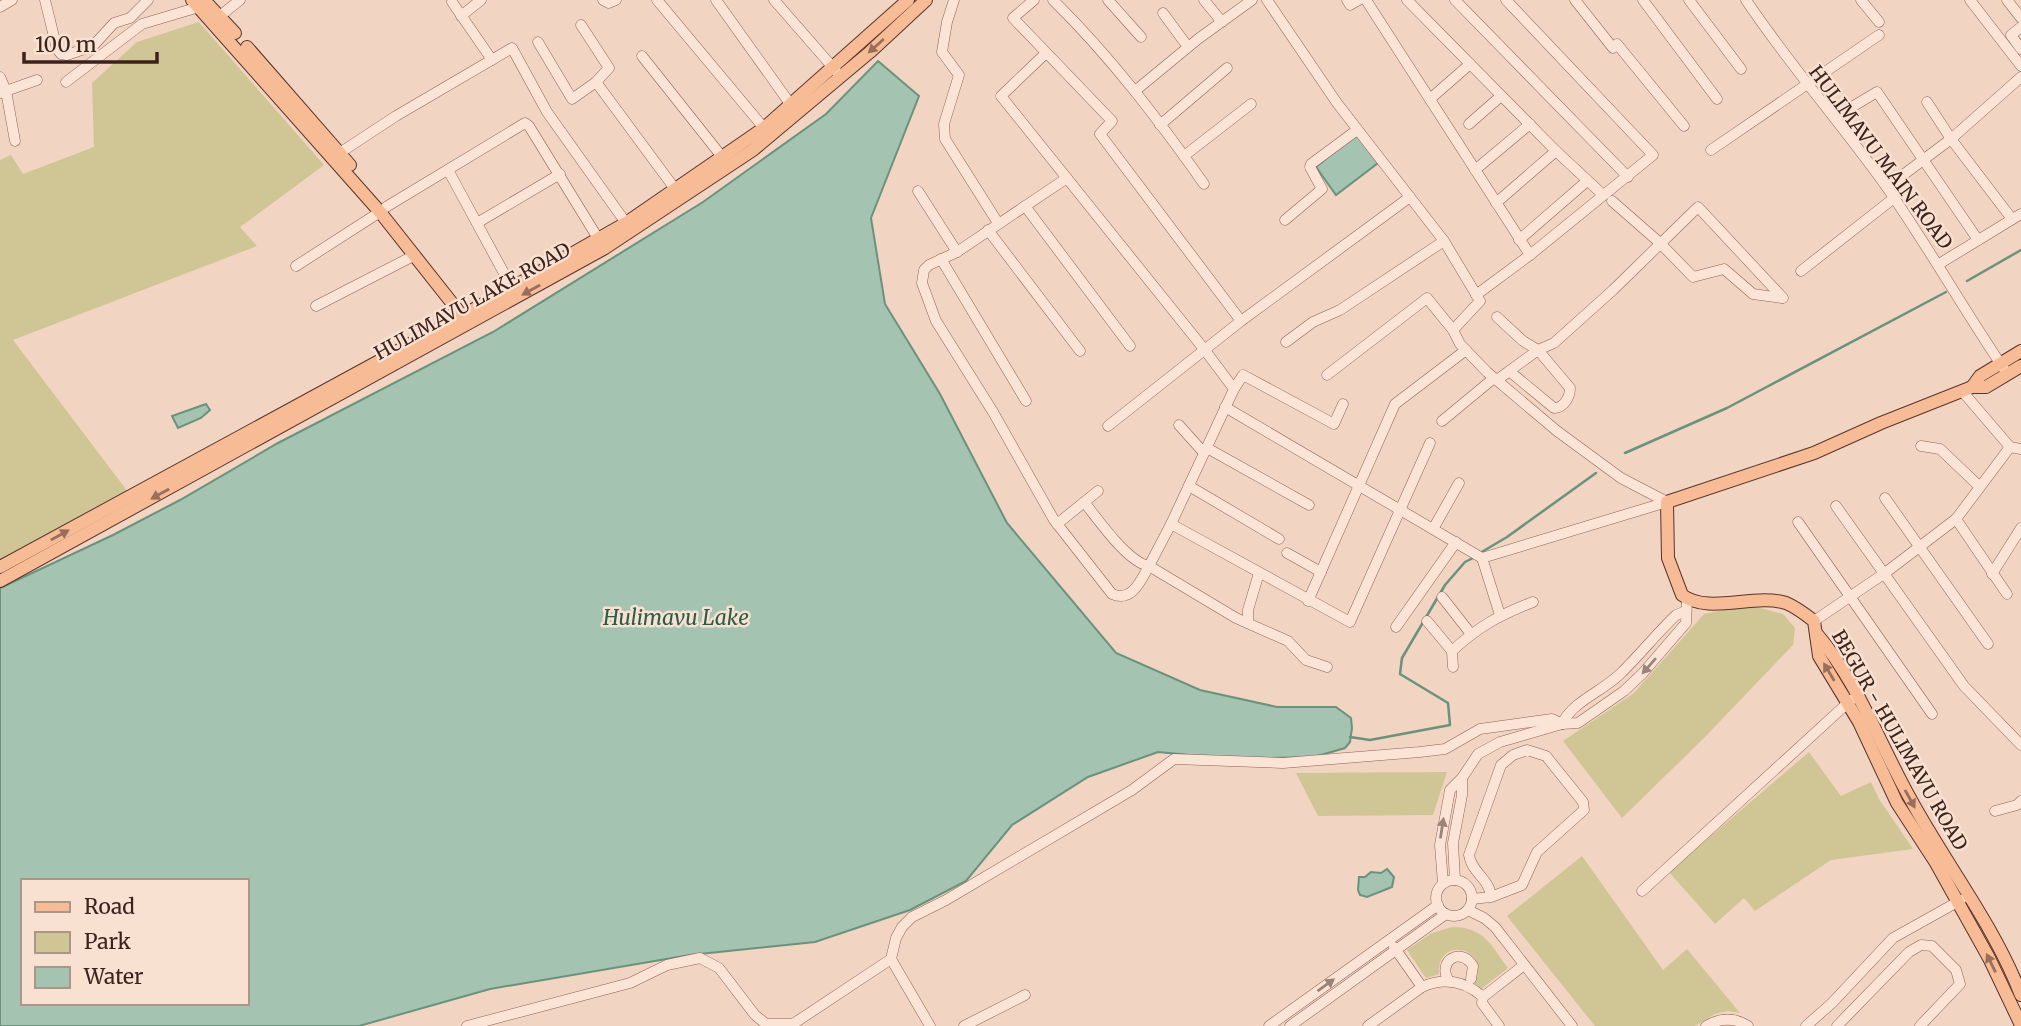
<svg xmlns="http://www.w3.org/2000/svg" width="2021" height="1026" font-family="Merriweather,serif">
<style>
.green{fill:#d0c594}
.water{fill:#a4c3b1;stroke:#6a927c;stroke-width:2;fill-rule:evenodd}
.lines{fill:none;stroke-linecap:round;stroke-linejoin:round}
.stream{stroke:#6a927c;stroke-width:2.5}
.minor-casing{stroke:#8c6357;stroke-width:11}
.major-casing{stroke:#59332c;stroke-width:14}
.minor{stroke:#fbe4d5;stroke-width:10}
.major{stroke:#f7bc96;stroke-width:12}
.oneway{fill:#996f5a}
.oneway2{fill:#9b8379}
.labels{text-anchor:middle;dominant-baseline:central;stroke-width:5;stroke-linejoin:round;paint-order:stroke}
.street-label{font-size:19px;fill:#3b221d;stroke:#f8e1d1}
.water-label{font-size:21px;font-style:italic;fill:#2b5b4a;stroke:#f8e1d1}
</style>
<rect width="100%" height="100%" fill="#f1d4c1"/>
<g class="green">
<polygon points="199,22 324,165 240,227 257,246 13,340 128,492 0,561 0,160 11,155 23,174 94,147 92,83 137,42"/>
<polygon points="1749,605 1783,614 1795,628 1793,645 1704,738 1622,818 1563,741 1634,693 1704,614"/>
<polygon points="1809,752 1841,796 1871,782 1879,799 1913,849 1831,860 1755,911 1744,898 1715,924 1669,872"/>
<polygon points="1447,772 1433,815 1318,816 1296,773"/>
<polygon points="1582,856 1663,970 1687,949 1740,1013 1728,1011 1715,1014 1695,1026 1595,1026 1507,916"/>
<path d="M1452 927C1484 927 1491 945 1508 968L1481 989 1474 983C1494 948 1436 934 1439 974L1426 978 1407 950 1432 933Z"/>
</g>
<g class="water">
<path d="M878 61 919 96 871 218 885 304 940 394 1007 523 1116 653 1200 690 1277 707H1336L1351 718 1352 728 1350 742 1345 748 1314 757 1232 759 1158 752 1088 777 1012 825 966 881 910 910 815 942 690 955 490 989 359 1026H0V588L113 535 180 500 278 443 493 332 703 202 826 114ZM23 881H247V1003H23Z"/>
<polygon points="1356,134 1378,163 1336,195 1316,167"/>
<polygon points="206,404 210,410 201,418 178,428 172,416"/>
<polygon points="1387,869 1394,877 1392,887 1367,897 1360,895 1358,890 1359,877 1365,877 1371,872 1381,873"/>
</g>
<g class="lines">
<g class="stream">
<polyline points="1967,281 2021,250"/>
<polyline points="1625,453 1727,408 1946,292"/>
<polyline points="1480,553 1507,537 1596,473"/>
<polyline points="1350,737 1370,740 1450,725 1448,703 1400,674 1402,658 1445,585 1465,562 1475,557"/>
</g>
<defs>
<g id="minor">
<polyline points="45,0 57,49 61,54 67,55 93,46 114,23 130,18 148,0"/>
<polyline points="603,0 609,3 616,0"/>
<polyline points="657,0 764,128"/>
<polyline points="716,0 791,105"/>
<polyline points="774,0 836,71"/>
<polyline points="954,0 947,22 942,52 959,75 944,124 945,139 998,223"/>
<polyline points="1034,0 1013,18 1112,121 1100,134 1241,321"/>
<path d="M1053 0C1110 56 1158 119 1204 184"/>
<polyline points="1108,0 1141,37"/>
<polyline points="1204,0 1222,22"/>
<polyline points="1267,0 1337,103 1444,241 1480,301 1453,330 1460,344 1487,372 1557,431 1621,478 1667,502"/>
<polyline points="1347,0 1350,5 1359,0"/>
<polyline points="1366,0 1530,255"/>
<polyline points="1407,0 1556,151 1600,192"/>
<polyline points="1455,0 1628,177"/>
<polyline points="1575,0 1613,48 1617,44 1684,126"/>
<polyline points="1643,0 1717,99"/>
<polyline points="1689,0 1741,69"/>
<path d="M1746 0C1790 66 1842 124 1888 189 1929 248 1964 310 2004 369"/>
<polyline points="1861,0 1879,22"/>
<polyline points="1970,0 2021,66"/>
<polyline points="2007,0 2021,18"/>
<polyline points="452,2 492,60"/>
<polyline points="0,7 12,0"/>
<polyline points="1163,13 1188,47"/>
<polyline points="461,16 481,0"/>
<polyline points="216,19 240,0"/>
<polyline points="581,25 609,68 596,82"/>
<polyline points="2021,27 2011,35 2021,49"/>
<polyline points="538,42 572,99 596,82 678,193"/>
<polyline points="1045,54 1001,96 1204,349 1234,389 1171,524 1350,622 1430,443"/>
<polyline points="642,56 723,158"/>
<polyline points="0,77 6,91 15,141"/>
<polyline points="66,82 142,24 199,7"/>
<polyline points="1135,91 1198,39 1252,0"/>
<polyline points="0,93 37,80"/>
<polyline points="1430,99 1470,64"/>
<polyline points="1927,102 1951,139 2012,219"/>
<polyline points="1835,117 1877,92 1978,240"/>
<polyline points="1469,124 1501,96"/>
<polyline points="1160,125 1227,68"/>
<polyline points="1711,150 1879,35"/>
<polyline points="335,156 396,116 512,48 547,112 626,223"/>
<polyline points="1184,156 1251,104"/>
<polyline points="448,170 512,288"/>
<polyline points="1475,170 1530,124"/>
<path d="M1067 178 957 252 929 265 924 270 922 283 936 321 993 412 1054 520 1112 594C1132 603 1141 580 1149 566 1127 562 1098 519 1084 502"/>
<polyline points="1887,187 1951,139 2021,77"/>
<polyline points="918,191 957,252"/>
<polyline points="1612,201 1660,243 1693,277 1724,269 1753,294 1782,298"/>
<polyline points="1496,203 1556,151"/>
<polyline points="1025,206 1130,346"/>
<polyline points="386,207 525,123 529,126 599,240"/>
<polyline points="1285,220 1322,189 1310,167 1311,164 1357,130"/>
<polyline points="477,223 560,174"/>
<polyline points="988,230 1080,351"/>
<polyline points="1519,240 1587,181"/>
<polyline points="941,259 1026,401"/>
<polyline points="1939,264 2021,214"/>
<polyline points="296,266 380,212"/>
<polyline points="1801,271 1894,198"/>
<polyline points="1476,295 1530,255 1653,155 1506,0"/>
<polyline points="316,306 415,255"/>
<polyline points="1497,317 1523,341 1538,350 1554,343 1613,290 1698,207 1783,298"/>
<polyline points="1286,342 1313,322 1340,310 1444,241"/>
<polyline points="1327,375 1427,298 1453,330"/>
<path d="M1497 380 1538 350 1570 388C1570 397 1564 408 1554 408L1509 371"/>
<polyline points="1234,389 1243,375 1334,424 1343,404"/>
<polyline points="1962,391 2010,447 2021,449"/>
<polyline points="1225,407 1482,558 1500,615"/>
<polyline points="1442,421 1494,378"/>
<polyline points="1179,425 1204,453"/>
<polyline points="1108,426 1241,321 1410,197"/>
<polyline points="1921,446 1940,449 1979,486"/>
<polyline points="1207,448 1309,505"/>
<polyline points="1189,486 1279,539"/>
<polyline points="1885,498 1988,644"/>
<polyline points="1836,506 1964,686 2021,745"/>
<polyline points="1956,519 2007,594"/>
<polyline points="1798,522 1932,714"/>
<polyline points="1057,524 1098,491"/>
<polyline points="1171,524 1149,566 1236,618 1288,641 1306,660 1327,667"/>
<polyline points="1433,529 1459,483"/>
<polyline points="1287,553 1321,572"/>
<polyline points="1482,558 1667,502"/>
<polyline points="1992,574 2021,528"/>
<polyline points="1442,597 1471,634"/>
<polyline points="1308,601 1395,404 1466,350"/>
<polyline points="1427,621 1452,651"/>
<polyline points="1814,621 1885,573 1956,519 2010,447"/>
<polyline points="1248,623 1248,610 1259,573"/>
<polyline points="1396,627 1456,542"/>
<path d="M1453 667 1452 651C1478 627 1499 615 1533 602"/>
<path d="M1562 724C1572 702 1601 692 1619 675 1639 656 1656 634 1676 615L1686 611"/>
<polyline points="1995,811 2017,805 2021,801"/>
<polyline points="1455,880 1453,843 1462,795 1462,778"/>
<circle cx="1454" cy="898" r="18"/>
<polyline points="1443,883 1440,845 1450,790 1462,778 1478,754 1500,742 1562,724 1578,723 1624,691 1642,674 1686,623 1687,599"/>
<polyline points="1642,891 1851,700"/>
<path d="M1472 899 1491 897C1490 879 1471 872 1469 855L1501 765 1513 755 1527 750 1546 756 1583 802 1584 810 1537 852 1522 885 1491 897"/>
<polyline points="1468,910 1484,918 1495,927 1572,1026"/>
<polyline points="891,959 930,1026"/>
<path d="M1449 981C1436 961 1461 946 1473 966L1471 979"/>
<path d="M1422 987C1444 977 1465 981 1483 997"/>
<polyline points="467,1026 630,983 667,965 700,958 719,968 755,1015 766,1024 793,1024 891,959 896,938 902,927 912,917 946,900 1132,790 1174,759 1283,763 1420,752 1445,749 1480,729 1552,719 1562,724"/>
<polyline points="964,1026 1025,995"/>
<polyline points="1269,1026 1438,905"/>
<polyline points="1290,1026 1446,914"/>
<polyline points="1368,1026 1422,987 1394,947"/>
<polyline points="1499,1026 1482,1003 1483,997 1524,965"/>
<path d="M1706 1026C1720 1018 1734 1017 1748 1026"/>
<polyline points="1806,1026 1832,1003 1893,938 1961,900"/>
<polyline points="1837,1026 1909,952 1921,945 1932,946 1956,970 1960,984 1920,1026"/>
</g>
<g id="major">
<polyline points="192,0 380,212 467,322"/>
<polyline points="204,0 235,33"/>
<polyline points="247,47 350,165"/>
<path d="M2021 366 1986 387H1972L1881 423 1814 453 1667 502 1668 558 1682 595C1709 615 1754 593 1786 603 1796 607 1805 614 1814 621L1819 656 1859 722 1897 803 1936 863 1989 958 2021 1025"/>
<polyline points="1972,387 1980,376 2021,351"/>
<polyline points="0,567 462,316 626,223 764,128 908,0"/>
<polyline points="0,581 605,248 753,150 870,52 926,0"/>
<path d="M1816 633C1858 682 1880 745 1911 800 1947 866 1994 925 2021 995"/>
</g>
</defs>
<use href="#minor" class="minor-casing"/>
<use href="#major" class="major-casing"/>
<use href="#minor" class="minor"/>
<use href="#major" class="major"/>
</g>
<defs><path id="oneway-solid" d="M-6-.8H1V-3.2L6.5 0L1 3.2V.8H-6Z" transform="scale(1.75)"/></defs>
<g class="oneway">
<use href="#oneway-solid" transform="translate(876 46) rotate(138)"/>
<use href="#oneway-solid" transform="translate(531 290) rotate(151)"/>
<use href="#oneway-solid" transform="translate(160 494) rotate(151)"/>
<use href="#oneway-solid" transform="translate(60 535) rotate(-29)"/>
<use href="#oneway-solid" transform="translate(1829 672) rotate(-121)"/>
<use href="#oneway-solid" transform="translate(1910 799) rotate(61)"/>
<use href="#oneway-solid" transform="translate(1991 963) rotate(-116)"/>
</g>
<g class="oneway2">
<use href="#oneway-solid" transform="translate(1649 666) rotate(131)"/>
<use href="#oneway-solid" transform="translate(1442 828) rotate(-81)"/>
<use href="#oneway-solid" transform="translate(1326 985) rotate(-36)"/>
</g>
<g class="labels">
<g class="street-label">
<text transform="translate(1881 157) rotate(53)">HULIMAVU MAIN ROAD</text>
<text transform="translate(472 301) rotate(-29)">HULIMAVU LAKE ROAD</text>
<text transform="translate(1900 740) rotate(60)">BEGUR - HULIMAVU ROAD</text>
</g>
<g class="water-label">
<text x="676" y="617">Hulimavu Lake</text>
</g>
</g>
<rect x="21" y="879" width="228" height="126" fill="#f8e1d1" stroke="#ac9589" stroke-width="2"/>
<rect x="35" y="902" width="35" height="10" fill="#f7bc96" stroke="#ac9589" stroke-width="2"/>
<text x="84" y="914" font-size="21" fill="#3b221d">Road</text>
<rect x="35" y="932" width="35" height="21" fill="#d0c594" stroke="#ac9589" stroke-width="2"/>
<text x="84" y="949" font-size="21" fill="#3b221d">Park</text>
<rect x="35" y="967" width="35" height="21" fill="#a4c3b1" stroke="#ac9589" stroke-width="2"/>
<text x="84" y="984" font-size="21" fill="#3b221d">Water</text>
<path d="M24 52v10h133v-10" fill="none" stroke="#3b221d" stroke-width="3.5"/>
<text x="35" y="52" font-size="21" fill="#3b221d" stroke="#f8e1d1" stroke-width="5" paint-order="stroke">100 m</text>
</svg>
